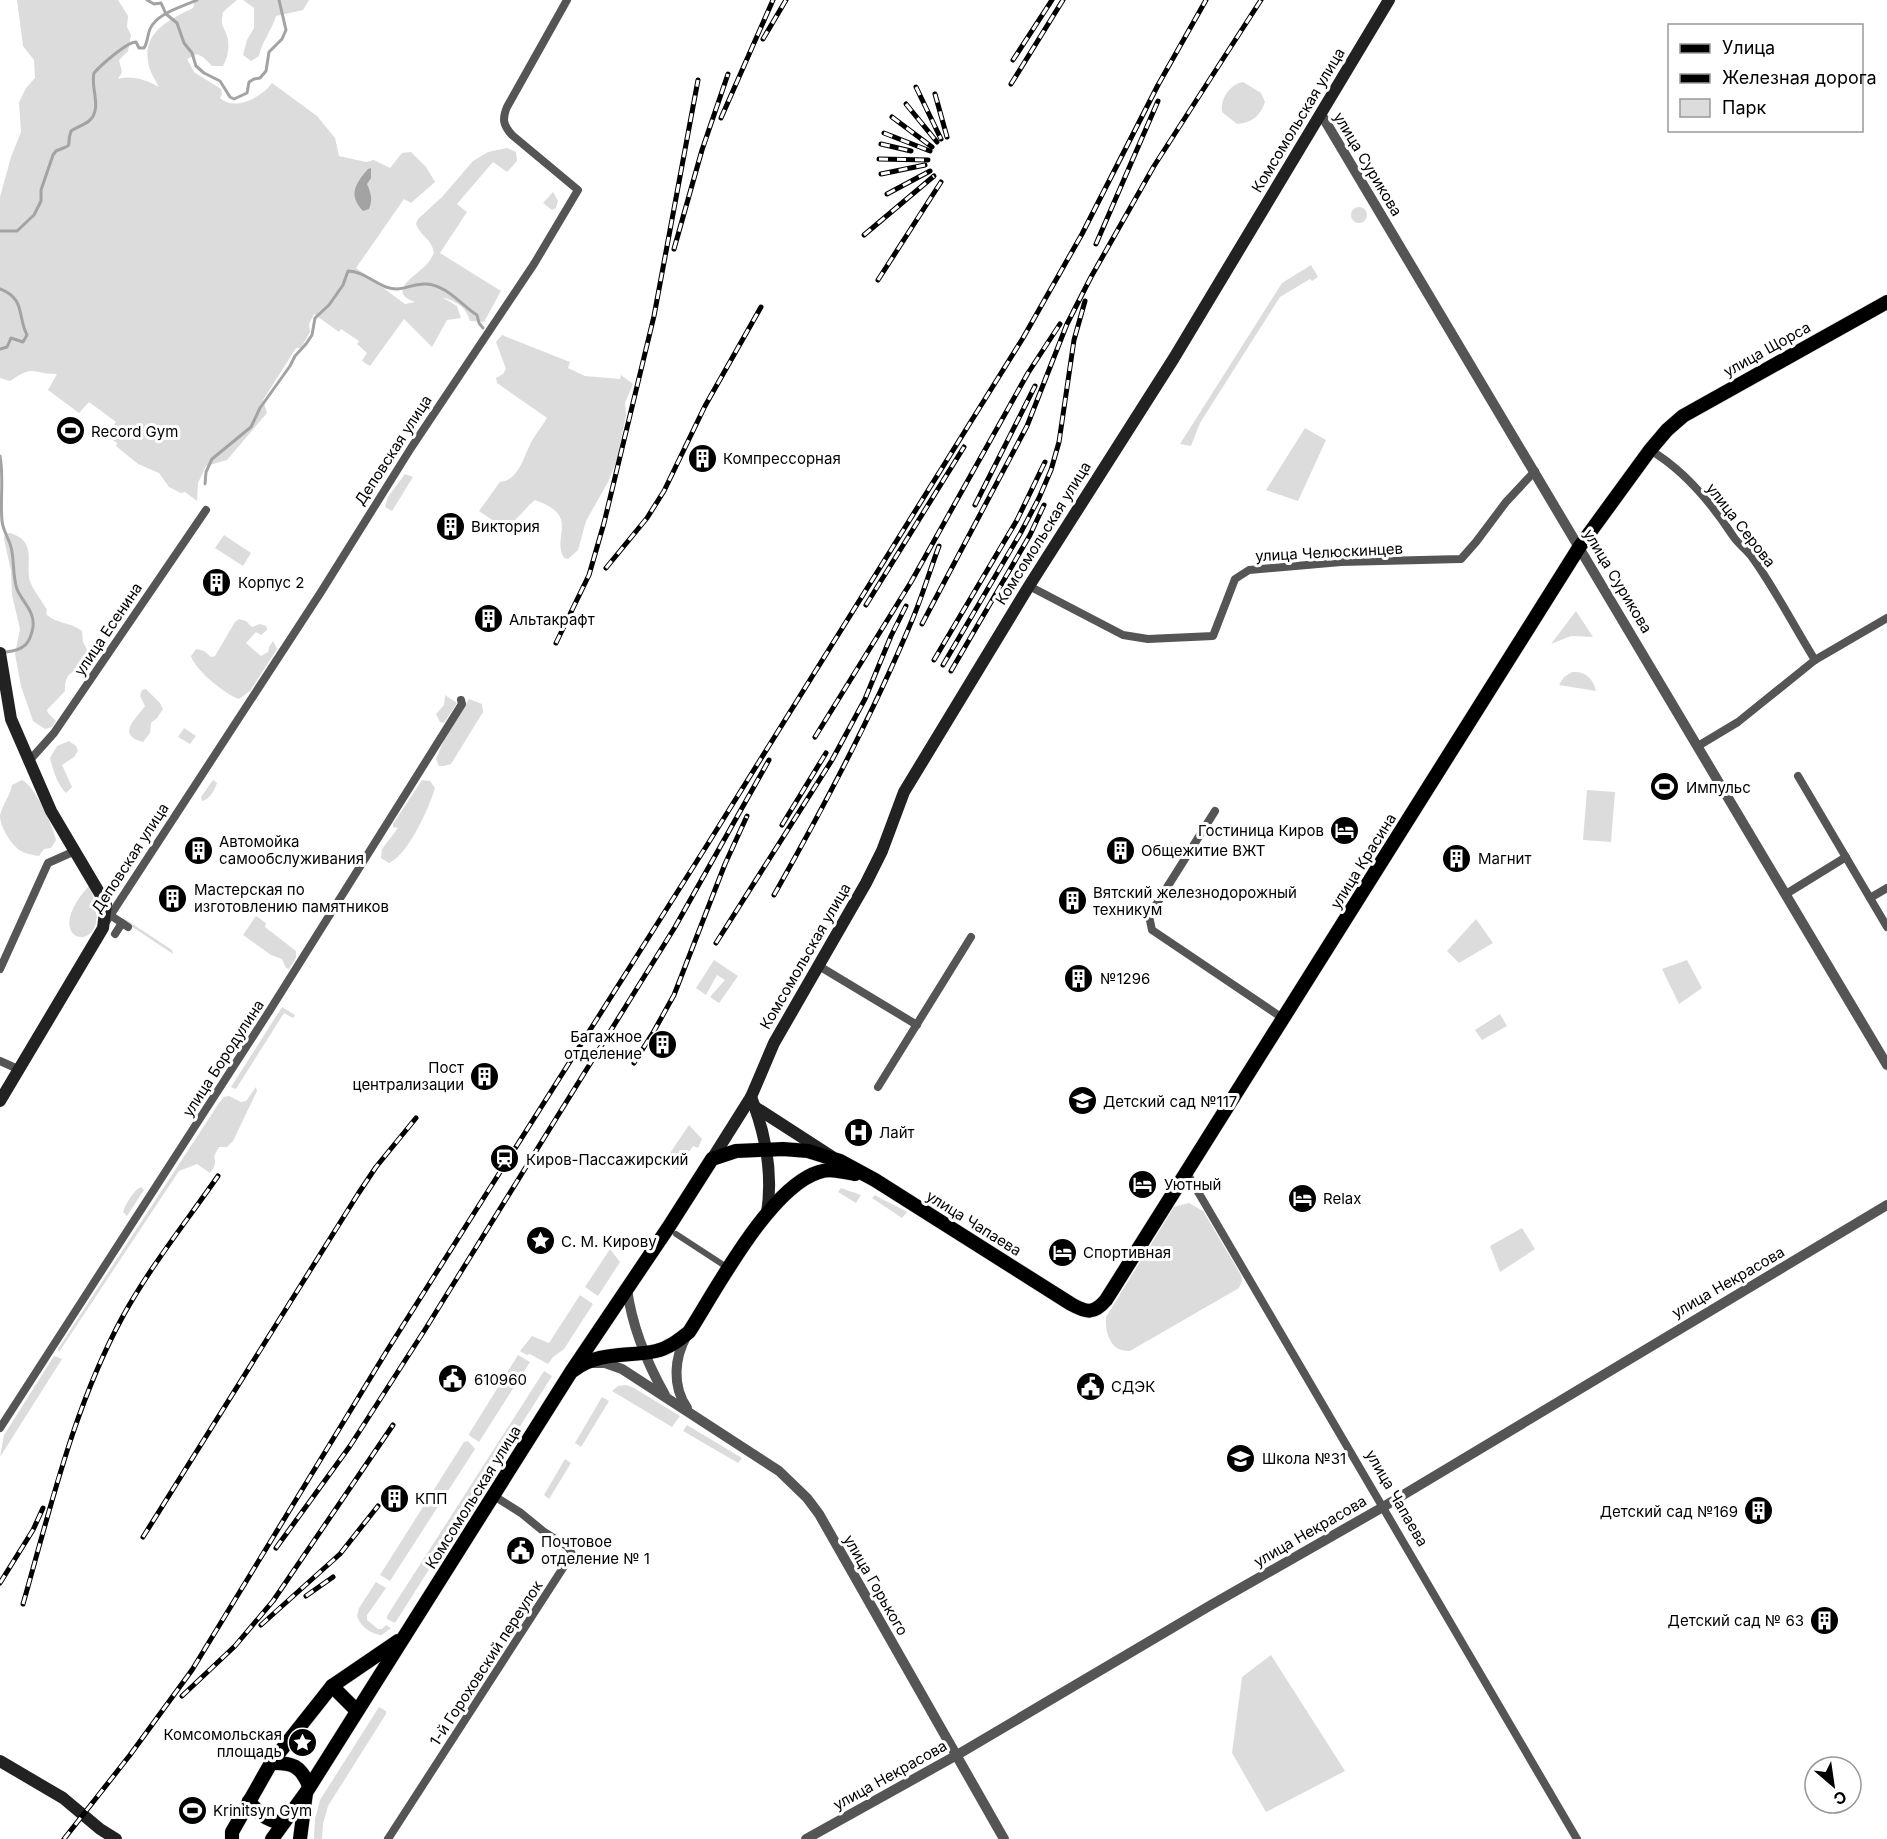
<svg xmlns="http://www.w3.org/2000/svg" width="1887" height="1839" font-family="Inter,sans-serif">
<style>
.green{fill:#dcdcdc}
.water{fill:#a3a3a3}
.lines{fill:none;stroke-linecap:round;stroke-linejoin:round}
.stream{stroke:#a3a3a3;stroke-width:3}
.primary-casing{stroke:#dbdbdb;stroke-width:15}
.pedestrian{stroke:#555;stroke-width:6}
.minor{stroke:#555;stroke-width:8}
.tertiary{stroke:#555;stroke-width:10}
.secondary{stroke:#222;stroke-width:12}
.primary{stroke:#000;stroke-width:14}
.rail-casing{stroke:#000;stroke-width:5}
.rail{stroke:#fff;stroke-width:3;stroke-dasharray:9;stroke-linecap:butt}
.labels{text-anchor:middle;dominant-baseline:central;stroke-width:6;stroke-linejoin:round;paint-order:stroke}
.street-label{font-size:15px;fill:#000;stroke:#fff}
.poi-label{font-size:15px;fill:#000;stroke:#fff;text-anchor:start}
</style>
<rect width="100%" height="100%" fill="#fff"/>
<g class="green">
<path d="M17 0H118L128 16 127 27 131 35 128 51 119 60 122 72 118 79C132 75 146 80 159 87 155 79 149 71 148 61 143 31 171 19 193 8L195 0H237L223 12C220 29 223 23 227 36 230 46 228 58 223 66H212L203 57 197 54 187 59 194 72 221 89 222 94 220 98C235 112 262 97 272 83L317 116 335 138 339 156 366 162 374 160 390 168 402 153 411 152 426 167 435 182 411 203 404 199 356 268 405 304 415 302C385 292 417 275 426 265 429 262 432 257 434 253 432 239 421 237 416 224L418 219 442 197 473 161 488 152 507 148 516 152 517 161 507 172 493 162 457 204 467 212 440 253 501 291 484 322 470 321C466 306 455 301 442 297L457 306 461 318 447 320 432 347 404 319 370 366 362 361 367 353 357 344 359 341 341 329 339 332 314 314 309 324 310 332 301 348H296L263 400 267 413 227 460 206 466 198 483 197 501 185 492 181 493 169 487 159 473 138 464 116 446 117 443 106 435 116 422 89 402 79 413 48 390 57 374C30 374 36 364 10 381L0 378V197L11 157 21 132 19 102 26 88 35 78 34 60 23 46Z"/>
<path d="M243 0H309L303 10 276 16C272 30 262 41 259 56L251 61 243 55 247 40 254 28V8Z"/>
<path d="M1243 82 1261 93 1265 102C1260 116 1252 123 1237 124L1222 112C1220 99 1230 84 1243 82Z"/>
<polygon points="553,192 558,201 556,208 552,210 543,203"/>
<circle cx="1359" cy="215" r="8"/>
<polygon points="1311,265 1318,277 1312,281 1310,279 1280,297 1200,423 1191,446 1180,444 1282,283"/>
<path d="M502 335 570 362 568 368 585 376 620 379 621 375 633 384 625 403 626 415 617 460 608 482 586 521 578 550 568 559 564 558C551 536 581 516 535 500 524 509 517 521 504 528L479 511 500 482C518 480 522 461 529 447 533 437 541 428 547 418L497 383 496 378 503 374 506 369 496 342Z"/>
<polygon points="1305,428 1326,440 1298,501 1266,490"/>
<polygon points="405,474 413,477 392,511 385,507 388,497"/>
<path d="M10 533C38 541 25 564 30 581 32 588 42 601 47 610L46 614C58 625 69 621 82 631L83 642 89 653 85 665C72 674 65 671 65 691L47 710 48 713 56 721 52 727 45 729 33 721 21 686 15 654 20 629 12 595 11 571 4 539 5 534Z"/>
<polygon points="224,535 251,553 243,566 215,548"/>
<polygon points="1576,611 1593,637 1571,636 1551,644"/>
<path d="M239 619 246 621 252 627 260 624 266 626 267 630 261 635 256 632 246 643 261 656 268 652 269 647 273 641 277 649 250 691 239 699C226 695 195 670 191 656L196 649 204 651 211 657 215 656 235 622Z"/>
<path d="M1572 672C1585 671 1593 678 1596 691L1559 685 1564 677Z"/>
<path d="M146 689 160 703 163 709 157 718 151 723 150 733 143 742C115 735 137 718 145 706L140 696 142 690Z"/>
<polygon points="445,695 457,703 444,723 440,722 436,714 444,705"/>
<polygon points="469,699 482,704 483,712 451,764 444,766 439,766 436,759 445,738"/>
<polygon points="184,728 196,736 190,744 178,737"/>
<path d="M69 741 76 746 78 751 74 757 62 765 72 787 66 793C57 784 53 770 50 758L57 746Z"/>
<path d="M22 780C35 786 53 826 56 840L51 848 44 849 39 856C33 855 26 854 21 851 12 846 0 827 0 816 2 805 10 796 12 785Z"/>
<path d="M213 780 217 783C214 791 210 799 202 801L201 797Z"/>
<path d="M422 780 430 781 435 788C429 808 408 855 389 863L381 858 382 849 398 828 393 827V824Z"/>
<polygon points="1587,790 1615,792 1611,842 1583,840"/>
<path d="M89 886C123 959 31 949 89 886Z"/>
<polygon points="256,916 266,923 265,927 296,951 296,958 289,969 286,968 282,959 271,955 243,935"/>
<polygon points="125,919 172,950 173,954 122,920"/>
<polygon points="1476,919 1493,943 1459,963 1447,951"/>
<polygon points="714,960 738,976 719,1003 710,997 725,980 717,975 706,995 696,988"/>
<polygon points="1687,960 1702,988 1679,1004 1662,969"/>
<polygon points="282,1007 295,1015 293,1018 284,1013 236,1089 231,1087"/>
<polygon points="1500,1014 1507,1026 1482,1040 1475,1030"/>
<path d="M256 1087 257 1091 233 1141 227 1147H219L214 1156C216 1164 215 1167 210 1173L197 1164 179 1171 59 1352 58 1349 219 1103 224 1097 229 1096 241 1102 246 1101Z"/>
<polygon points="689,1125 702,1139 698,1148 693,1146 678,1169 662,1165"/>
<path d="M141 1187 144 1190 127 1216 123 1212C126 1203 133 1191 141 1187Z"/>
<polygon points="841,1188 861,1195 856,1203 838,1192"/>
<path d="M875 1195C886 1202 896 1205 907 1212L902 1218 872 1198Z"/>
<path d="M1189 1203 1203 1211 1241 1275 1242 1281 1239 1288 1130 1351C1110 1352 1105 1333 1106 1317L1174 1207Z"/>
<polygon points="1522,1228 1535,1249 1500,1272 1490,1246"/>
<polygon points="610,1249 620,1262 598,1296 585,1287"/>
<polygon points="580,1295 593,1304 564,1349 553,1357 548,1364 530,1354 527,1355 520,1351 532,1336 549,1343"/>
<polygon points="518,1355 530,1362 479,1442 470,1436 469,1434"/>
<polygon points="54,1356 62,1359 0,1457 4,1435"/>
<polygon points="544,1371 552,1376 395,1623 387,1619 387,1616"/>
<polygon points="626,1385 634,1388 680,1416 672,1427 612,1391 618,1386"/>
<polygon points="602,1397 609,1401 581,1447 575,1443"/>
<polygon points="687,1425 742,1458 738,1463 683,1431"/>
<polygon points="468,1441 475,1449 390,1581 380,1575 464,1442"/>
<polygon points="565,1459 571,1463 549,1499 544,1495"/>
<path d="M376 1582 386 1588 367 1615V1620L378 1629H382L386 1625 391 1628 382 1635C372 1635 360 1626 357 1616L359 1608Z"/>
<polygon points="1271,1655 1345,1771 1266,1812 1232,1753 1242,1677"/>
<polygon points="379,1707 386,1711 386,1714 328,1806 323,1824 322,1839 314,1839 315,1819 320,1800"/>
</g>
<path class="water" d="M371 168V178L367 184C371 193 373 200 369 209L363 211C348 195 355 184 368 169Z"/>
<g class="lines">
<g class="stream">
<polyline points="147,0 154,4 161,3 166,14 177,23 184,43 192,53 196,66 204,73 220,81 230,97 234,99 247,93 249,82 254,79 260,78 266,71 269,52 282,39 286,30 279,0"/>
<path d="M0 231H17L34 215 41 201V190L53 155 56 151C76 143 65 149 71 131 77 127 84 125 89 121 103 109 90 87 94 73 101 65 127 42 136 42L139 48H144C148 42 147 36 150 29 157 13 182 7 197 0"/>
<path d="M0 289C26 299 17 316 27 335L23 342 11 338 7 347 0 349"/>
<path d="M0 456C4 477 0 499 2 521 3 532 11 541 12 552 14 563 13 578 17 589 22 602 35 611 33 627 30 644 24 650 6 652L4 650"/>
<path d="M205 484 206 472 212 459 251 427 260 408 290 366 295 356 306 344 312 335 315 318 329 305 343 285 348 271C362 271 373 282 386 287 404 293 409 283 426 284 447 285 461 305 477 315L479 323 483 328"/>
</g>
<defs>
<g id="primary">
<path d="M574 1370C598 1351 628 1357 656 1351 669 1348 679 1340 689 1332 717 1288 770 1187 819 1172 831 1168 843 1172 855 1174"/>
<polyline points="332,1686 356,1710"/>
<path d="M271 1763C292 1762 301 1766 309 1786"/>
<path d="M249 1801C259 1814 266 1820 282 1823"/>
<polyline points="232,1839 232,1832 271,1763 332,1686 398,1641"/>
<path d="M272 1839 307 1791 571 1372 668 1228 712 1159 736 1151 783 1149 808 1151 840 1161 875 1180 1071 1304C1087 1313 1094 1314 1106 1300L1580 546 1650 450 1667 430 1683 416 1887 302"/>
<polyline points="300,1839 306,1793"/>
</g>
</defs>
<use href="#primary" class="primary-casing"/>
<polyline class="pedestrian" points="676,1234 722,1264"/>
<g class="minor">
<path d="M1650 450C1684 470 1712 504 1733 536 1738 544 1746 549 1752 557 1775 589 1794 626 1815 660"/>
<polyline points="1029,586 1123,635 1148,639 1213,636 1235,579 1249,570 1341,562 1461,559 1476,542 1506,502 1535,471"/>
<polyline points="1698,746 1738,722 1815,660 1887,618"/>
<polyline points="29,761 54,733 206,510"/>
<polyline points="1798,776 1887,927"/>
<polyline points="1215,811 1149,916 1152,930 1284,1019"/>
<polyline points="1786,894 1846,857"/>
<polyline points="1870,898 1887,888"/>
<polyline points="110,915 128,927"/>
<path d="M106 922 321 592 411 448 534 264 578 190 512 135C503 125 502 119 507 107L567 0"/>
<polyline points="115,934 122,923"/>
<polyline points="819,966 917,1025"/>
<polyline points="0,969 48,863 75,851"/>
<polyline points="0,1061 18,1069"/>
<polyline points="878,1087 971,937"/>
<polyline points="1187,1173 1577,1839"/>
<polyline points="0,1428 270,1010 462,704 461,700"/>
<polyline points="388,1839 572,1554 568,1547 543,1531 521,1513 494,1496"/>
</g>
<g class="tertiary">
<polyline points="1321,114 1887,1065"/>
<path d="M627 1289C632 1326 647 1363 665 1395"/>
<polyline points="593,1363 605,1363 622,1369 779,1471 807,1498 819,1514 1004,1839"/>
<path d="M687 1408C672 1386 674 1358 687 1335"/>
<polyline points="806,1839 957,1755 1211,1605 1383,1507 1887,1205"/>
</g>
<g class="secondary">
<polyline points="0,653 11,719 51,811 106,904 103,928 0,1101"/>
<path d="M751 1097C766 1135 773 1174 767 1213"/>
<polyline points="755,1107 831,1156"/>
<polyline points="712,1159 751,1097 774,1043 866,883 882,851 904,792 1029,586 1174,358 1389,0"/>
<polyline points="0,1761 63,1798 100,1829 116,1839"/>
</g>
<use href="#primary" class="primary"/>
<defs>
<g id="rail">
<polyline points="763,39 786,0"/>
<polyline points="1013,60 1052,0"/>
<polyline points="1011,84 1063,0"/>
<polyline points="916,87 941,139"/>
<polyline points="935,94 947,137"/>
<polyline points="906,104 937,142"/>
<polyline points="892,117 932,147"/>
<polyline points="721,118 773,0"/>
<polyline points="884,133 930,151"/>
<polyline points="881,144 911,151"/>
<polyline points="879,159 928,160"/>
<polyline points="881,174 925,165"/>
<polyline points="887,194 930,171"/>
<polyline points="864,235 934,176"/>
<polyline points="1096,244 1158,101"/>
<polyline points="674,249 702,150 728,74"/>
<polyline points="878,280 941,182"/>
<polyline points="975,505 1035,386"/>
<polyline points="606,568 647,518 664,491 705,406 761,307"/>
<polyline points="866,605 964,447"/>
<polyline points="922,624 1027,426 1067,324 1091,277 1154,166 1261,0"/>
<polyline points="556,643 589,575 604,523 654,316 698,80"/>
<polyline points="934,660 1017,520 1045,462"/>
<polyline points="943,665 1020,534 1039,498 1051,470 1059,442 1074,340 1085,301"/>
<polyline points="951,671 1030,535 1044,505"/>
<polyline points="815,737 911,582 1028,373 1060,324"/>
<polyline points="782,825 826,753"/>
<path d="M774 895C825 805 873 714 913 618 923 594 930 570 939 546"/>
<polyline points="716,943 832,760 865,699 891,636 906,606"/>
<polyline points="634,1063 654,1031 674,995 725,864 747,816"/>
<polyline points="143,1537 358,1194 376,1167 416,1118"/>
<polyline points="276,1548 350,1446 426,1328 675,927 769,760"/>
<polyline points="0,1583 33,1530 43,1508"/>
<polyline points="306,1596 333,1577"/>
<path d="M23 1604C51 1506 74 1406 123 1316 150 1267 186 1222 218 1176"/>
<polyline points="261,1625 340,1554 378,1506"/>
<polyline points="182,1696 235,1646 273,1601 393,1425"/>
<polyline points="64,1839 130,1755 192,1670 388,1349 709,842 1023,338 1082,234 1158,85 1206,0"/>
</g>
</defs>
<use href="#rail" class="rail-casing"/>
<use href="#rail" class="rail"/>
</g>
<defs>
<symbol id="stadium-disc" viewBox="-11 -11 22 22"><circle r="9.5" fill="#000" stroke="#fff"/><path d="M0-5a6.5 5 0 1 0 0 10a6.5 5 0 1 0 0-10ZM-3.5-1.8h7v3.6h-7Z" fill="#fff"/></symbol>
<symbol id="building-disc" viewBox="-11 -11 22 22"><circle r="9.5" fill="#000" stroke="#fff"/><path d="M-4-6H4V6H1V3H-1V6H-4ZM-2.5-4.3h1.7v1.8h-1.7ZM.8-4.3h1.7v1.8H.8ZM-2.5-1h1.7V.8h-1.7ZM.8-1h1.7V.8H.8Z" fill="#fff"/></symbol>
<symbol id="hotel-disc" viewBox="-11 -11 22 22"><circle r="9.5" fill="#000" stroke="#fff"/><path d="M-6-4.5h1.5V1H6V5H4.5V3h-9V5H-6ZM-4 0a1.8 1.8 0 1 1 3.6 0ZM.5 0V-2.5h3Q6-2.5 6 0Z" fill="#fff"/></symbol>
<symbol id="school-disc" viewBox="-11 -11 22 22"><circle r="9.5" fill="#000" stroke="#fff"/><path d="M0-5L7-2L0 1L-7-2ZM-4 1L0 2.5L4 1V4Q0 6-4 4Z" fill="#fff"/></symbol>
<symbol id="hospital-disc" viewBox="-11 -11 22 22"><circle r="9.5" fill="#000" stroke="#fff"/><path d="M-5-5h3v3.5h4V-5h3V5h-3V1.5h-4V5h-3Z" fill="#fff"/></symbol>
<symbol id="station-disc" viewBox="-11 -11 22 22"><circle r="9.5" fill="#000" stroke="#fff"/><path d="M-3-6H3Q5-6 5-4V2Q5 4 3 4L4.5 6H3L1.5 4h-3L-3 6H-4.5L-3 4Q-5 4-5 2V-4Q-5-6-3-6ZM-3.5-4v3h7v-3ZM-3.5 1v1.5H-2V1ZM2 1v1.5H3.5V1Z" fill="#fff"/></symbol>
<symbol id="sight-disc" viewBox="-11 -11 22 22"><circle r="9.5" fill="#000" stroke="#fff"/><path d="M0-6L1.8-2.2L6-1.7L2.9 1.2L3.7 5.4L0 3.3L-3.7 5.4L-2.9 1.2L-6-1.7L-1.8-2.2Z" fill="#fff"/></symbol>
<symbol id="civic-disc" viewBox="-11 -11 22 22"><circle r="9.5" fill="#000" stroke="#fff"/><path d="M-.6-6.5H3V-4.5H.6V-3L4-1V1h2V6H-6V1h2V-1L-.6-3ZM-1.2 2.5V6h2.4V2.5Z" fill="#fff"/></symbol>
</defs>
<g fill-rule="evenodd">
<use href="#stadium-disc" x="54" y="414" width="33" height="33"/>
<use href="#building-disc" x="686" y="442" width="33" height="33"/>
<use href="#building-disc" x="434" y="510" width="33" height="33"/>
<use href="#building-disc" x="200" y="566" width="33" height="33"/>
<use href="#building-disc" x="472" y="602" width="33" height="33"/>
<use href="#stadium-disc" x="1648" y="770" width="33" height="33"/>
<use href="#hotel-disc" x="1328" y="814" width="33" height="33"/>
<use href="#building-disc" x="182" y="834" width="33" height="33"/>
<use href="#building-disc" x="1104" y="834" width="33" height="33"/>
<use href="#building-disc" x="1440" y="842" width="33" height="33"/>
<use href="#building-disc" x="156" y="882" width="33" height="33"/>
<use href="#building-disc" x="1056" y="884" width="33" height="33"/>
<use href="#building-disc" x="1062" y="962" width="33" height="33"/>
<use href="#building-disc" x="646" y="1028" width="33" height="33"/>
<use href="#building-disc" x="468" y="1060" width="33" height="33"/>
<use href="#school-disc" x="1066" y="1084" width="33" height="33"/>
<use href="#hospital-disc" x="842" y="1116" width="33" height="33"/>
<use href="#station-disc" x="488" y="1142" width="33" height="33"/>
<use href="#hotel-disc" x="1126" y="1168" width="33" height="33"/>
<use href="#hotel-disc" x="1286" y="1182" width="33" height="33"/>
<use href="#sight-disc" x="524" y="1224" width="33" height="33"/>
<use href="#hotel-disc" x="1046" y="1236" width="33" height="33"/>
<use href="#civic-disc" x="436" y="1362" width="33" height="33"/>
<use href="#civic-disc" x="1074" y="1370" width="33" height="33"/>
<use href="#school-disc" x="1224" y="1442" width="33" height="33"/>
<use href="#building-disc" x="378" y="1482" width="33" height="33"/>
<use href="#building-disc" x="1742" y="1494" width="33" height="33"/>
<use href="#civic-disc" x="504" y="1534" width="33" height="33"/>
<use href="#building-disc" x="1808" y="1604" width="33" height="33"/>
<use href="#sight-disc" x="286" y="1726" width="33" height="33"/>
<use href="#stadium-disc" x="176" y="1794" width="33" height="33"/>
</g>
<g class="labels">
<g class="street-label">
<text transform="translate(1298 120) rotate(-59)">Комсомольская улица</text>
<text transform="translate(1368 164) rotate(59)">улица Сурикова</text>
<text transform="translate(1767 349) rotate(-29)">улица Щорса</text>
<text transform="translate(393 450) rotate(-57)">Деповская улица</text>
<text transform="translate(1741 525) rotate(52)">улица Серова</text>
<text transform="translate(1043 533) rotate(-58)">Комсомольская улица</text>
<text transform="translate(1329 552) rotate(-3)">улица Челюскинцев</text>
<text transform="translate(1618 581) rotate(59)">улица Сурикова</text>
<text transform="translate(108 629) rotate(-56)">улица Есенина</text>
<text transform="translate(130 858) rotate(-57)">Деповская улица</text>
<text transform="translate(1363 861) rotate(-58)">улица Красина</text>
<text transform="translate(805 956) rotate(-60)">Комсомольская улица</text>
<text transform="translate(223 1058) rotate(-57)">улица Бородулина</text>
<text transform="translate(974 1223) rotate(32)">улица Чапаева</text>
<text transform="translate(1728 1282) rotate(-30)">улица Некрасова</text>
<text transform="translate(473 1497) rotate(-58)">Комсомольская улица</text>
<text transform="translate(1397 1498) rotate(60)">улица Чапаева</text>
<text transform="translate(1310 1531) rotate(-30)">улица Некрасова</text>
<text transform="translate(876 1585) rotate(60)">улица Горького</text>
<text transform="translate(486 1663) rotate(-57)">1-й Гороховский переулок</text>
<text transform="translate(890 1775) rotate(-29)">улица Некрасова</text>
</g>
<g class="poi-label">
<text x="91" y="431">Record Gym</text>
<text x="723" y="458">Компрессорная</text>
<text x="471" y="526">Виктория</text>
<text x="238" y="582">Корпус 2</text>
<text x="509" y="619">Альтакрафт</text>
<text x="1686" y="787">Импульс</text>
<text x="1324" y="830" text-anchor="end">Гостиница Киров</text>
<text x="219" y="841">Автомойка<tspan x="219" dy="17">самообслуживания</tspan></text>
<text x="1141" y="850">Общежитие ВЖТ</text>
<text x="1478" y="858">Магнит</text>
<text x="194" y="889">Мастерская по<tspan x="194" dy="17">изготовлению памятников</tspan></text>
<text x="1093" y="892">Вятский железнодорожный<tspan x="1093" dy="17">техникум</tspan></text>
<text x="1100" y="978">№1296</text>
<text x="642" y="1036" text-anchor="end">Багажное<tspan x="642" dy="17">отделение</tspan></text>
<text x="464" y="1067" text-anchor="end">Пост<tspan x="464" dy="17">централизации</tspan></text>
<text x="1103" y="1101">Детский сад №117</text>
<text x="879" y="1132">Лайт</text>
<text x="526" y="1159">Киров-Пассажирский</text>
<text x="1164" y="1184">Уютный</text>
<text x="1323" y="1198">Relax</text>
<text x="561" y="1241">С. М. Кирову</text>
<text x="1083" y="1252">Спортивная</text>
<text x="474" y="1379">610960</text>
<text x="1111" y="1386">СДЭК</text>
<text x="1262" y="1458">Школа №31</text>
<text x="415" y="1498">КПП</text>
<text x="1738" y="1511" text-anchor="end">Детский сад №169</text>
<text x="541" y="1541">Почтовое<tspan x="541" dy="17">отделение № 1</tspan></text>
<text x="1804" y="1620" text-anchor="end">Детский сад № 63</text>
<text x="282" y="1734" text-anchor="end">Комсомольская<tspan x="282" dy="17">площадь</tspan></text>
<text x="213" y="1810">Krinitsyn Gym</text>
</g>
</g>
<rect x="1668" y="24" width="195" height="108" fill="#ffffff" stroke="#999999" stroke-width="1.5"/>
<rect x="1680" y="44" width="30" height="9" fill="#000000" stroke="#999999" stroke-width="1.5"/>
<text x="1722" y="54" font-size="18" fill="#000000">Улица</text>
<rect x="1680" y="74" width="30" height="9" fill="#000000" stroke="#999999" stroke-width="1.5"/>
<text x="1722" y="84" font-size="18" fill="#000000">Железная дорога</text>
<rect x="1680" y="99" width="30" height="18" fill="#dcdcdc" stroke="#999999" stroke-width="1.5"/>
<text x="1722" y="114" font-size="18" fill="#000000">Парк</text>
<g transform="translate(1833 1785) rotate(151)"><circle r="28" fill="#ffffff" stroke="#999999" stroke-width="1.5"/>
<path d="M0-4.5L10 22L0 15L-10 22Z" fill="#000000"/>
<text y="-9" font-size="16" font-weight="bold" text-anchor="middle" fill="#000000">С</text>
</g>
</svg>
